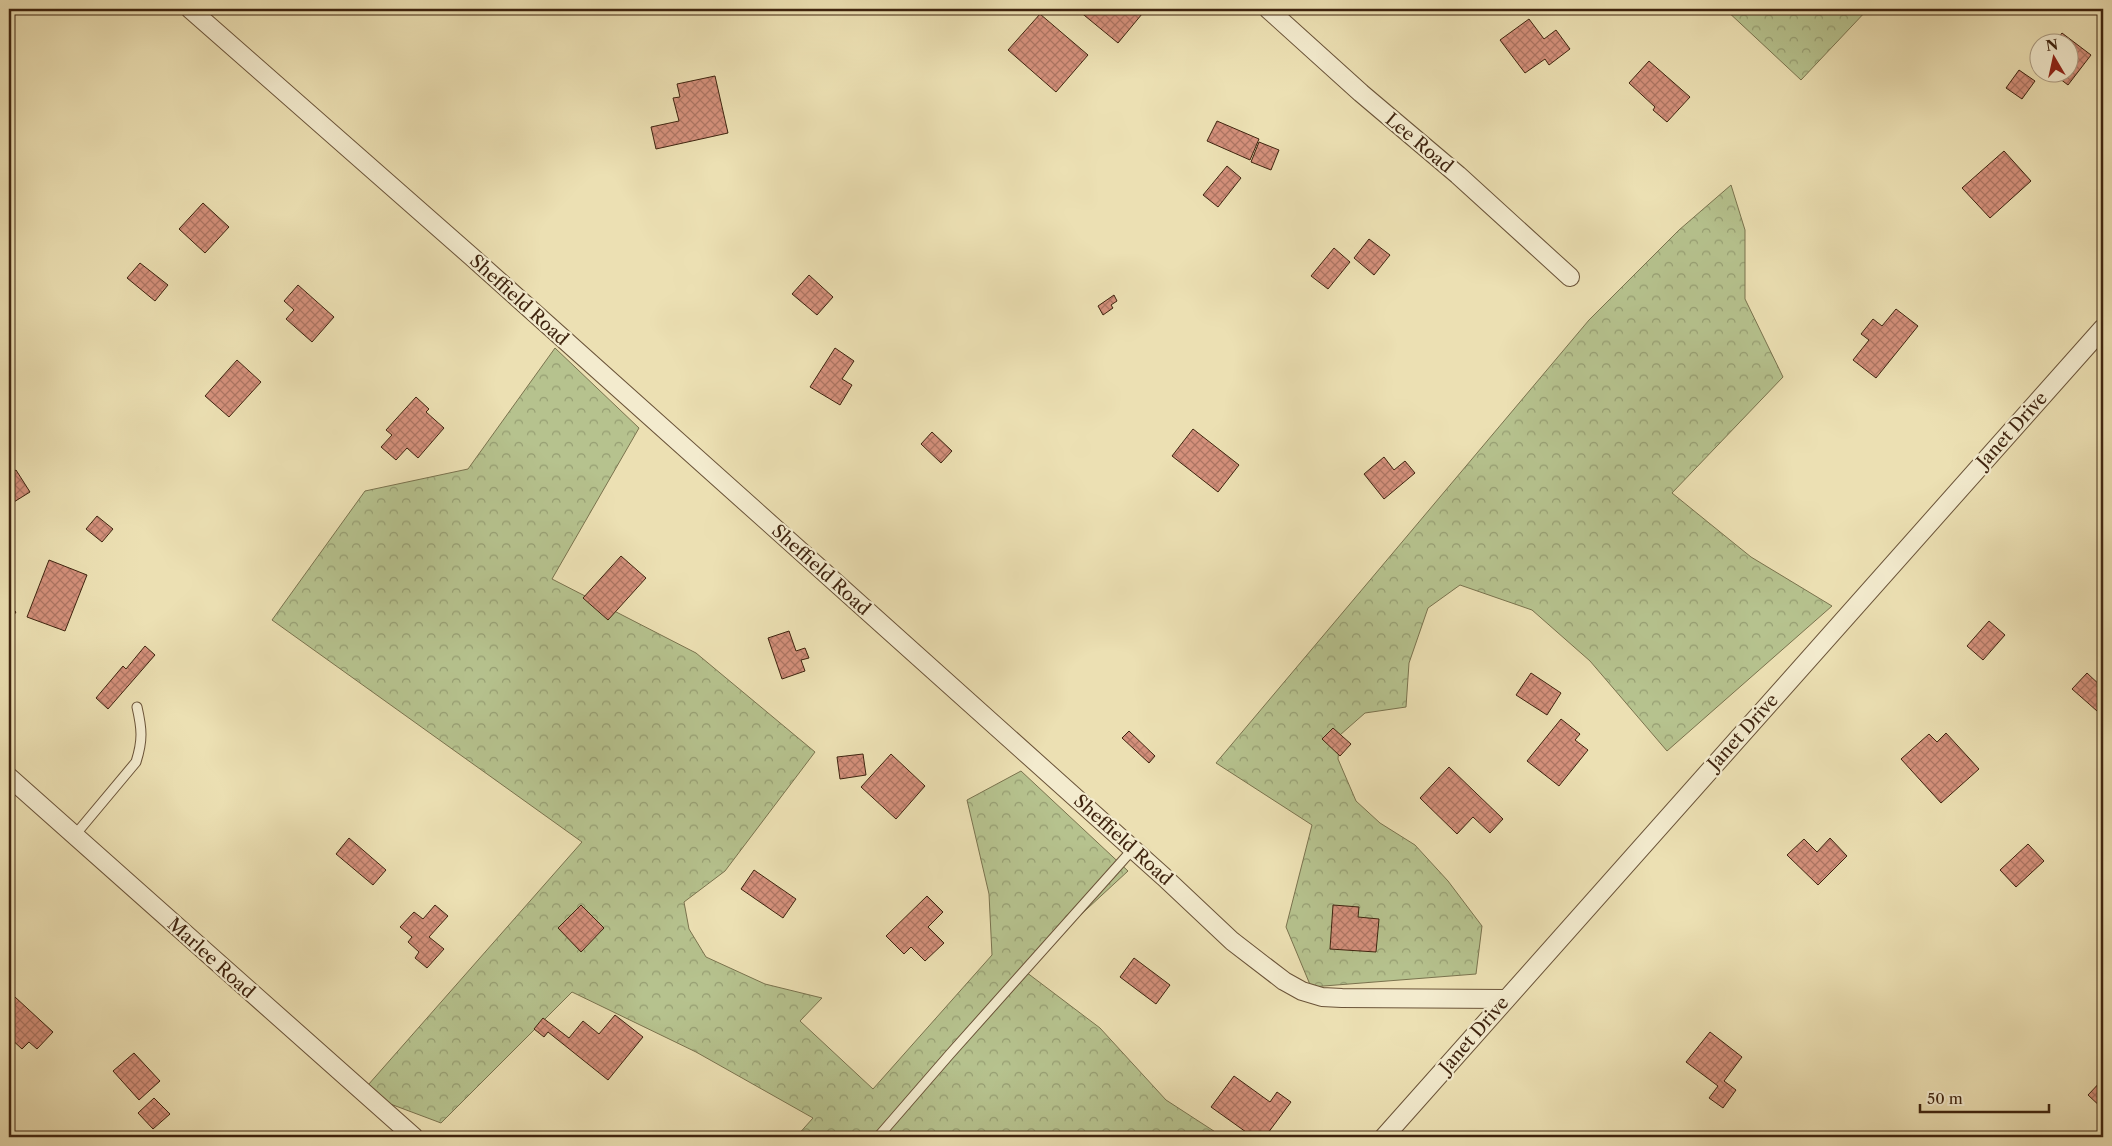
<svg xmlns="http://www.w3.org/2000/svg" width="2112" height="1146" font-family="'Libre Caslon Text',serif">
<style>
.forest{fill:url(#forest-crowns);stroke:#7a734e}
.building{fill:url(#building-cross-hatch);stroke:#3f240f}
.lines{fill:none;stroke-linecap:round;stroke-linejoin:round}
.service-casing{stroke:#6a5338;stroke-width:11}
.minor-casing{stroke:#6a5338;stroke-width:20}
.service{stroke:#f3ebce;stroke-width:9}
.minor{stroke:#f3ebce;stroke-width:18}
.labels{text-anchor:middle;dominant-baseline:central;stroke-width:4.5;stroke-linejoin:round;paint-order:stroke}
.street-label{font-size:18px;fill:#3f240f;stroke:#f3ebce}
</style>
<defs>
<pattern id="forest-crowns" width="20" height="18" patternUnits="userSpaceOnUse" patternTransform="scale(1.25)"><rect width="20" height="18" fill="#b6c28e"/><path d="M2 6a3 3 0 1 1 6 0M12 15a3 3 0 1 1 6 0" fill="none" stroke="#959d72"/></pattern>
<pattern id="building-cross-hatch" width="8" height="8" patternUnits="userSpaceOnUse" patternTransform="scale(1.25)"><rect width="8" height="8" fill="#d4907b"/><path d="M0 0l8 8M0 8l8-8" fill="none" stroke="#ad7563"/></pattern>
</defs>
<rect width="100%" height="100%" fill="#ece0b3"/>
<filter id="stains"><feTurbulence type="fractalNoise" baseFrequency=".004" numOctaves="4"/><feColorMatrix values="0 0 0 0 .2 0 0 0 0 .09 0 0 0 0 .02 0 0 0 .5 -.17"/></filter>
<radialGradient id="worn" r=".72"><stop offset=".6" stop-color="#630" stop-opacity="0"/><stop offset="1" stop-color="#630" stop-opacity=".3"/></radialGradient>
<g class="forest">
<polygon points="1725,9 1868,9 1801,80"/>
<polygon points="1731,185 1745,230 1745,299 1783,377 1672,493 1751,557 1832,606 1667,751 1590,661 1532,610 1460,585 1428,608 1409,663 1406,707 1365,713 1340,735 1338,759 1356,801 1380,823 1415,845 1448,881 1482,926 1476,974 1311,987 1286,927 1312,825 1216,763 1589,320 1679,230"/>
<polygon points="555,348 639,428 552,579 696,653 815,752 725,871 684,902 689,929 706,957 765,984 822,998 800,1021 873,1089 992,955 989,894 967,800 1021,771 1128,871 1022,969 1100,1028 1166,1100 1223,1137 796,1137 813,1118 696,1052 572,992 441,1123 361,1093 582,842 272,620 365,491 468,469"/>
</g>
<g class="building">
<polygon points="1081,9 1136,9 1142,14 1118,43 1079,11"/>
<polygon points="1040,14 1088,55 1056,92 1008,50"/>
<polygon points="1529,19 1544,39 1556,30 1570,49 1549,65 1545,59 1525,73 1500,40"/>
<polygon points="2062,33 2091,55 2068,85 2051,72 2070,72 2070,42 2055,42"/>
<polygon points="1649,61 1690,97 1667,122 1653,110 1655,107 1629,83"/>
<polygon points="2019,70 2035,81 2022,99 2006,88"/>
<polygon points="715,76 728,133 656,149 651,127 679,121 673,98 680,97 677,84"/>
<polygon points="1217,121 1259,139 1250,160 1207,141"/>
<polygon points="1259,142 1279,150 1271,170 1251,162"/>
<polygon points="2004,151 2031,181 1990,218 1962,188"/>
<polygon points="1227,166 1241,178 1218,207 1203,195"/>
<polygon points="203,203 229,227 205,253 179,229"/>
<polygon points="1369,239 1390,255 1374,275 1354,258"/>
<polygon points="1334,248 1350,262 1328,289 1311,276"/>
<polygon points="140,263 168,285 155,301 127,278"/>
<polygon points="809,275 833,297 817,315 792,294"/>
<polygon points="298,285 334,317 312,342 286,319 294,310 284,301"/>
<polygon points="1114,295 1117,301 1111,305 1113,308 1103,315 1098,306"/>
<polygon points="1896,309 1918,326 1876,378 1853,360 1869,340 1861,334 1873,319 1882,326"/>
<polygon points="835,348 854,361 842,379 852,385 840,405 810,387"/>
<polygon points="237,360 261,382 229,417 205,396"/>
<polygon points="416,397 429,409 426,412 444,428 418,458 407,448 396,460 381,447 392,435 386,430"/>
<polygon points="1193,429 1239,465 1218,492 1172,456"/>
<polygon points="932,432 952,451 941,463 921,444"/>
<polygon points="1384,457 1394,470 1405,461 1415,473 1384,499 1364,474"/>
<polygon points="16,470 30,492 9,505 9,474"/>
<polygon points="97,516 113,529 102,542 86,529"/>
<polygon points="621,556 646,578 608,620 583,598"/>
<polygon points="49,560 87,575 65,631 27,617"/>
<polygon points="9,607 16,612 9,622"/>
<polygon points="1989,621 2005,635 1983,660 1967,646"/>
<polygon points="789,631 796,651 805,648 809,658 801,660 805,671 782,679 768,638"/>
<polygon points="145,646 155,655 108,709 96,698 123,666 126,669"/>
<polygon points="1531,673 1561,693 1547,715 1516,695"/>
<polygon points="2087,673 2103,688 2103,704 2097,711 2072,689"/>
<polygon points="1561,719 1580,734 1575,740 1588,750 1559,786 1527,761"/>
<polygon points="1333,728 1351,744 1340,756 1322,739"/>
<polygon points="1129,731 1155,756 1149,763 1122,738"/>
<polygon points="1946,733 1979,769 1941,803 1901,759 1929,734 1937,742"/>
<polygon points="863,754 866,775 840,779 837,757"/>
<polygon points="891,754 925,786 896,819 861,787"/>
<polygon points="1449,767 1503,819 1490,833 1473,817 1457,834 1420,798"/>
<polygon points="349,838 386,870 373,885 336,854"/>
<polygon points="1830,838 1847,856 1818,885 1787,855 1804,839 1817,852"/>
<polygon points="2028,844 2044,861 2016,887 2000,870"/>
<polygon points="754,870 796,899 783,918 741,889"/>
<polygon points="927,896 943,912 928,927 944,943 925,961 911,947 904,954 886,936"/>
<polygon points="435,905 448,916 429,937 444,949 427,968 415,958 419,952 408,942 412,937 400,927 414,912 423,919"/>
<polygon points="581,905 604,928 581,952 558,928"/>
<polygon points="1333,905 1359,907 1358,917 1379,919 1376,952 1330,949"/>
<polygon points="1134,958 1170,985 1156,1004 1120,977"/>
<polygon points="15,997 53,1032 37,1049 29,1042 22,1049 9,1037 9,1003"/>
<polygon points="615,1015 643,1037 608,1080 548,1032 544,1037 534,1029 543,1018 569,1038 583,1021 599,1034"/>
<polygon points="1710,1032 1742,1057 1724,1081 1736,1090 1723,1108 1709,1098 1718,1086 1686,1062"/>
<polygon points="134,1053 160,1081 139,1100 113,1071"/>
<polygon points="1234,1076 1270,1102 1277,1092 1291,1102 1265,1137 1253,1137 1211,1107"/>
<polygon points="2103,1079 2103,1109 2088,1095"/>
<polygon points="154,1098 170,1114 153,1129 138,1113"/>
</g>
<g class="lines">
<defs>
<g id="service">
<path d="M75 835 136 762C143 740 142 729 137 707"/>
<polyline points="878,1137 950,1054 1133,849"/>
</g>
<g id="minor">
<polyline points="190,9 472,257 835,582 1164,877 1232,941 1284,981 1302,991 1322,997 1342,998 1506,999"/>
<polyline points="1268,9 1361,93 1458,175 1570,277"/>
<polyline points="9,777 414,1137"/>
<polyline points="1384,1137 2103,328"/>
</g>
</defs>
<use href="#service" class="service-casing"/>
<use href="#minor" class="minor-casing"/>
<use href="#service" class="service"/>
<use href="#minor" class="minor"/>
</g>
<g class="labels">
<g class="street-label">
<text transform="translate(1419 143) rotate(40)">Lee Road</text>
<text transform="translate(519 300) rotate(42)">Sheffield Road</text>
<text transform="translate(2012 430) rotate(-48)">Janet Drive</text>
<text transform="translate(821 570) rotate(42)">Sheffield Road</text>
<text transform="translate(1743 732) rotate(-48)">Janet Drive</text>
<text transform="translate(1123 840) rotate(42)">Sheffield Road</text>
<text transform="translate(211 958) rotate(42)">Marlee Road</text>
<text transform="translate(1474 1035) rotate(-49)">Janet Drive</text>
</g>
</g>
<rect width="2112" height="1146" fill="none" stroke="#ece0b3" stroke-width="30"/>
<rect x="10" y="10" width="2092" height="1126" fill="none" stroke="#3f240f" stroke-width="2.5"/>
<rect x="15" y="15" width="2082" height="1116" fill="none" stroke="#3f240f"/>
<g transform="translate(2054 58) rotate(351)"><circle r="24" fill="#f3ebce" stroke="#ab9b82"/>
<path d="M0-4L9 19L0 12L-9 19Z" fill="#8f2418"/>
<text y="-8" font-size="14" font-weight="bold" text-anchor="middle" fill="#3f240f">N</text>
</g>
<path d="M1920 1104v8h129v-8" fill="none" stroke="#3f240f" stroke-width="2.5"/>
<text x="1927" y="1104" font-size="15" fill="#3f240f" stroke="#f3ebce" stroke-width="4" paint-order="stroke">50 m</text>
<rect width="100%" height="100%" filter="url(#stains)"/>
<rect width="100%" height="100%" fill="url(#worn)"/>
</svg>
